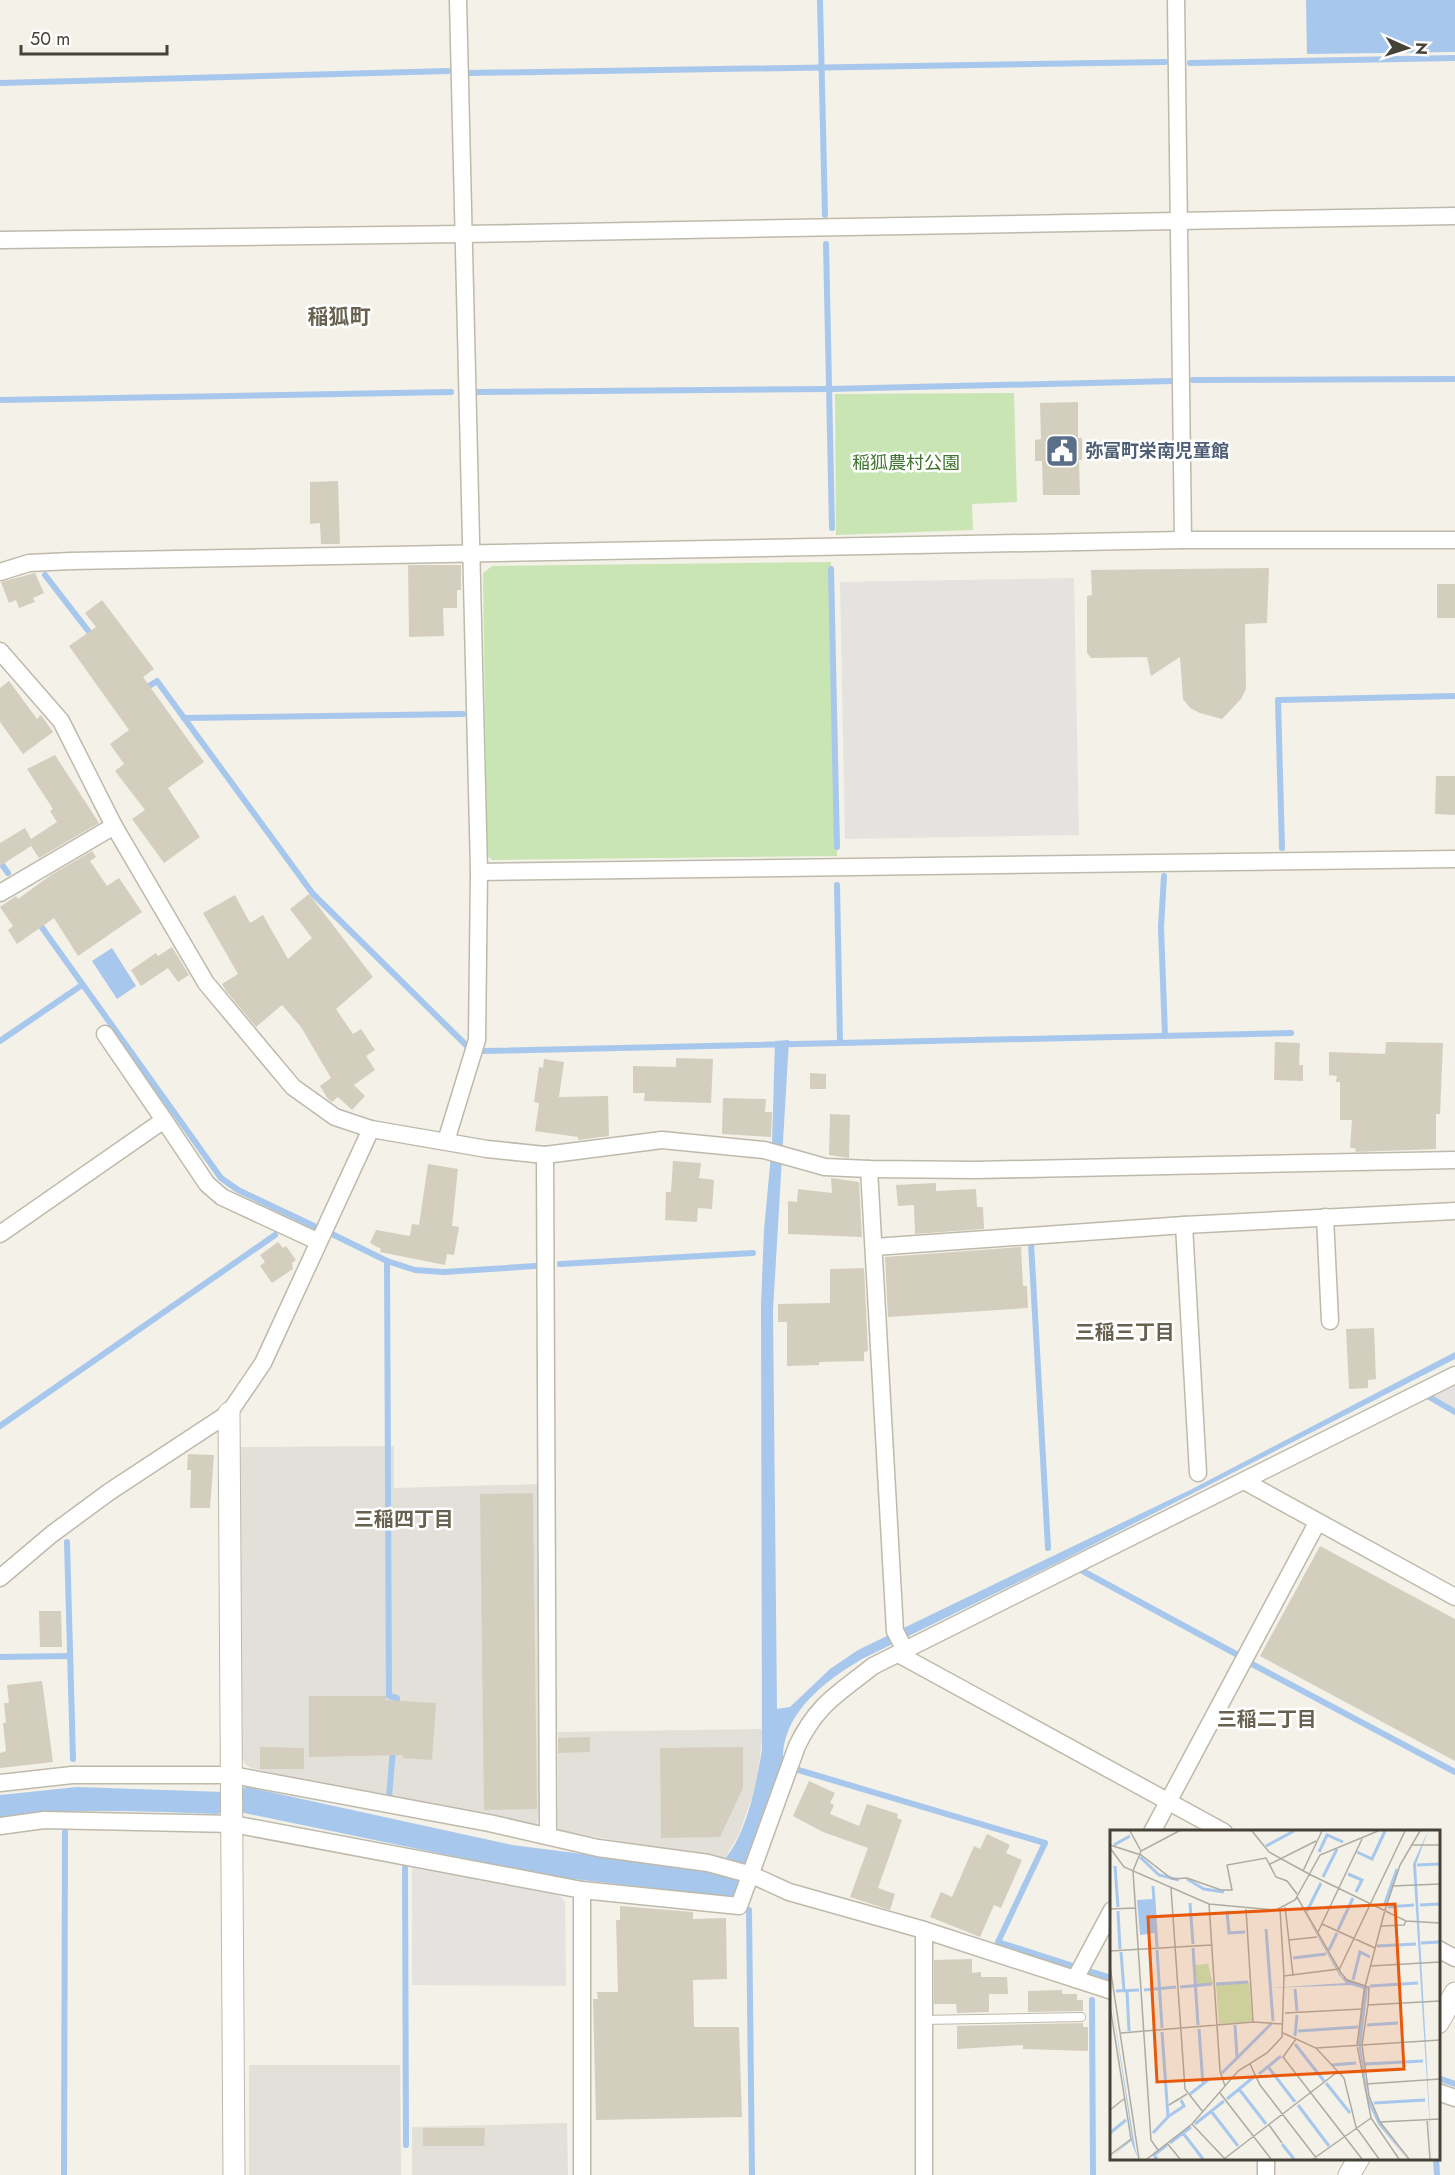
<svg xmlns="http://www.w3.org/2000/svg" width="1455" height="2175" font-family="Jost,'Noto Sans JP',sans-serif">
<style>
.industrial{fill:#e2e0d9}
.green{fill:#c8e5b3}
.parking{fill:#e4e3df}
.water{fill:#a8c7ec}
.lines{fill:none;stroke-linecap:round;stroke-linejoin:round}
.stream{stroke:#a8c7ec;stroke-width:6}
.building{fill:#d4cebe}
.service-casing{stroke:#bebaab;stroke-width:10}
.minor-casing{stroke:#bebaab;stroke-width:19}
.tertiary-casing{stroke:#bebaab;stroke-width:23}
.service{stroke:#fff;stroke-width:8}
.minor{stroke:#fff;stroke-width:16}
.tertiary{stroke:#fff;stroke-width:21}
.labels{text-anchor:middle;dominant-baseline:central;stroke-width:5;stroke-linejoin:round;paint-order:stroke}
.service-label{font-size:18px;font-weight:bold;fill:#4e5e75;stroke:#fff;text-anchor:start}
.park-label{font-size:18px;fill:#3f742d;stroke:#fff}
.neighbourhood-label{font-size:20px;font-weight:bold;fill:#68614f;stroke:#fff}
.quarter-label{font-size:21px;font-weight:bold;fill:#68614f;stroke:#fff}
.inset-river{fill:none;stroke:#a8c7ec;stroke-width:3}
.inset-road{fill:none;stroke:#aeaba1;stroke-width:1.5}
.view{fill:#e8590c;fill-opacity:0.15;stroke:#e8590c;stroke-width:3}
.inset-edge{fill:none;stroke:#464237;stroke-width:3}
</style>
<rect width="100%" height="100%" fill="#f3f1e8"/>
<g class="industrial">
<polygon points="394,1446 394,1488 542,1484 539,1817 535,1828 384,1800 252,1768 246,1765 242,1758 238,1447"/>
<polygon points="763,1729 757,1783 739,1834 724,1860 558,1830 558,1732"/>
<polygon points="249,2065 400,2065 401,2175 249,2175"/>
<polygon points="567,2123 568,2175 412,2175 412,2127"/>
</g>
<g class="green">
<polygon points="1014,393 1017,502 972,504 973,530 836,535 835,394"/>
<polygon points="831,562 837,856 492,860 487,855 483,573 492,566"/>
</g>
<g class="parking">
<polygon points="1074,578 1079,835 845,839 840,582"/>
<polygon points="1455,1380 1455,1409 1426,1393"/>
<polygon points="412,1868 557,1893 565,1901 566,1986 412,1985"/>
</g>
<g class="water">
<polygon points="1306,0 1455,0 1455,52 1307,54"/>
<polygon points="112,948 136,986 117,999 92,961"/>
<path d="M789 1040 773 1310 777 1709 790 1707 830 1669 858 1650 1192 1489 1455 1352V1359L1065 1559 862 1659C830 1678 792 1705 784 1745 782 1756 784 1767 781 1777 772 1816 750 1861 736 1898L548 1876 225 1809 218 1814C145 1812 72 1807 0 1818V1795L77 1787 223 1792 247 1787 512 1845 709 1870C713 1867 721 1864 724 1860 747 1834 757 1782 762 1749L761 1305 764 1230 772 1144 775 1041Z"/>
</g>
<g class="lines">
<g class="stream">
<polyline points="820,0 825,215"/>
<polyline points="1190,63 1455,58"/>
<polyline points="470,73 1165,62"/>
<polyline points="0,83 448,71"/>
<polyline points="826,244 832,528"/>
<polyline points="1193,380 1455,379"/>
<polyline points="478,392 829,389 1173,381"/>
<polyline points="0,400 451,392"/>
<polyline points="831,569 837,847"/>
<polyline points="45,575 93,637"/>
<polyline points="143,690 157,681 313,894 467,1046"/>
<polyline points="184,718 463,714"/>
<polyline points="1282,848 1278,700 1455,696"/>
<polyline points="0,862 8,873"/>
<polyline points="1164,876 1161,927 1165,1036"/>
<polyline points="837,885 840,1042"/>
<polyline points="38,922 221,1178 238,1190 314,1226"/>
<polyline points="0,1041 82,985"/>
<polyline points="483,1051 1291,1033"/>
<polyline points="330,1233 387,1261 415,1270 444,1272 535,1266"/>
<polyline points="1031,1243 1048,1548"/>
<polyline points="387,1261 389,1696 397,1698 396,1707"/>
<polyline points="560,1264 753,1253"/>
<polyline points="1424,1394 1455,1412"/>
<polyline points="0,1426 275,1235"/>
<polyline points="67,1542 73,1759"/>
<polyline points="1079,1569 1236,1654"/>
<polyline points="0,1657 70,1656"/>
<polyline points="1252,1664 1455,1772"/>
<polyline points="795,1769 1045,1843 998,1942 1073,1966"/>
<polyline points="389,1797 393,1750"/>
<polyline points="405,1868 406,2145"/>
<polyline points="749,1910 752,2175"/>
<polyline points="1089,1971 1112,1978"/>
<polyline points="1092,2000 1093,2175"/>
<polyline points="1441,2079 1455,2084"/>
<polyline points="1436,2158 1437,2175"/>
<polyline points="64,2175 65,1832"/>
</g>
</g>
<g class="building">
<polygon points="1078,402 1078,438 1082,438 1082,460 1079,460 1080,495 1043,495 1042,461 1035,461 1035,440 1041,439 1040,403"/>
<polygon points="338,481 340,544 321,544 320,523 310,524 310,482"/>
<polygon points="408,565 461,565 461,590 457,590 457,608 443,608 444,636 409,637"/>
<polygon points="1269,568 1267,623 1245,624 1246,689 1241,699 1222,719 1200,713 1190,708 1183,699 1180,657 1151,676 1147,657 1091,658 1087,653 1087,596 1092,595 1091,570"/>
<polygon points="35,573 44,593 33,598 35,602 19,608 16,600 9,603 1,582"/>
<rect x="1437" y="584" width="18" height="34"/>
<polygon points="102,600 154,669 143,677 204,762 168,788 200,837 164,863 132,819 145,810 115,771 124,764 110,744 129,730 69,646 96,627 85,613"/>
<polygon points="9,681 37,719 41,715 53,732 23,754 0,722 0,688"/>
<polygon points="55,755 99,823 39,858 31,846 0,866 0,843 25,828 31,839 57,822 50,811 53,809 27,769"/>
<polygon points="1436,776 1455,776 1455,815 1435,814"/>
<polygon points="92,851 96,857 90,861 107,886 119,878 142,912 78,956 54,918 17,944 8,930 13,926 0,907 16,896 18,899 51,875"/>
<polygon points="309,894 373,977 336,1009 353,1034 361,1029 375,1050 366,1056 375,1070 354,1085 365,1096 352,1110 338,1097 332,1102 328,1099 320,1086 331,1078 301,1027 282,1005 256,1027 226,991 222,984 238,974 203,913 235,895 250,923 263,915 288,959 312,938 290,909"/>
<polygon points="172,947 189,975 178,982 168,968 141,986 131,970 156,953 158,956"/>
<polygon points="1275,1042 1300,1043 1299,1065 1303,1065 1303,1081 1274,1080"/>
<polygon points="1386,1042 1443,1043 1440,1114 1436,1114 1436,1149 1356,1152 1355,1148 1350,1148 1352,1120 1340,1120 1340,1082 1336,1082 1337,1076 1329,1075 1329,1052 1385,1054"/>
<polygon points="676,1058 713,1059 711,1103 644,1101 645,1093 633,1093 633,1066 676,1067"/>
<polygon points="544,1059 564,1062 559,1097 608,1096 609,1136 578,1140 578,1137 535,1131 539,1103 534,1102 539,1067 543,1068"/>
<polygon points="810,1073 826,1074 826,1089 810,1089"/>
<polygon points="723,1098 766,1099 765,1112 772,1112 771,1137 722,1134"/>
<polygon points="830,1114 850,1115 849,1158 829,1155"/>
<polygon points="673,1161 701,1163 699,1178 714,1180 712,1209 698,1208 697,1222 665,1220 666,1192 671,1192"/>
<polygon points="428,1164 458,1169 452,1226 459,1227 454,1255 447,1254 445,1265 380,1252 381,1249 370,1243 376,1230 410,1236 412,1224 419,1225"/>
<polygon points="831,1178 859,1182 862,1237 788,1234 788,1201 797,1202 798,1189 832,1193"/>
<polygon points="936,1183 936,1191 976,1189 977,1207 983,1207 984,1229 915,1234 914,1205 898,1206 896,1185"/>
<polygon points="278,1242 283,1248 286,1246 296,1260 292,1263 293,1269 272,1283 260,1266 265,1262 260,1255"/>
<polygon points="1021,1247 1023,1286 1027,1286 1028,1308 888,1317 885,1257"/>
<polygon points="864,1268 868,1351 864,1352 864,1361 819,1362 819,1365 787,1366 787,1322 778,1322 778,1304 830,1303 830,1269"/>
<polygon points="1374,1328 1376,1379 1368,1380 1368,1388 1349,1389 1346,1329"/>
<polygon points="188,1454 214,1455 210,1508 190,1508 191,1470 187,1470"/>
<polygon points="533,1493 537,1809 484,1810 480,1494"/>
<polygon points="1320,1546 1455,1619 1455,1761 1260,1656"/>
<polygon points="39,1611 61,1611 62,1647 40,1647"/>
<polygon points="42,1681 53,1762 0,1768 0,1753 6,1751 3,1723 6,1723 4,1703 9,1703 7,1685"/>
<polygon points="309,1696 386,1696 386,1700 436,1703 432,1760 403,1758 403,1755 309,1757"/>
<polygon points="590,1737 590,1752 558,1753 558,1738"/>
<polygon points="260,1747 304,1748 304,1769 260,1769"/>
<polygon points="743,1747 743,1788 720,1837 661,1838 660,1748"/>
<polygon points="809,1781 835,1793 830,1803 834,1805 830,1814 859,1826 867,1804 898,1814 897,1818 902,1820 878,1888 895,1894 890,1910 850,1897 868,1848 823,1832 793,1816"/>
<polygon points="987,1834 1010,1845 1006,1853 1022,1860 1001,1908 994,1905 980,1937 930,1917 941,1892 952,1897 974,1846 980,1849"/>
<polygon points="620,1906 693,1912 693,1919 726,1918 727,1979 693,1980 694,2027 739,2027 742,2117 596,2120 593,1999 598,1999 597,1992 618,1992 616,1920 620,1920"/>
<polygon points="972,1959 972,1973 981,1972 981,1977 1007,1977 1008,1994 989,1994 989,2012 957,2013 956,2004 934,2004 934,1960"/>
<polygon points="1062,1990 1062,1994 1077,1994 1077,2000 1083,2000 1083,2011 1028,2012 1028,1991"/>
<polygon points="1083,2023 1083,2027 1088,2027 1088,2051 1023,2049 1023,2045 957,2049 957,2026"/>
<polygon points="423,2128 485,2128 484,2146 423,2146"/>
</g>
<g class="lines">
<defs>
<polyline id="service" points="923,2020 1081,2017"/>
<g id="minor">
<polyline points="1176,0 1183,540"/>
<polyline points="0,240 463,234 1455,216"/>
<polyline points="0,572 29,563 71,561 1183,540 1455,540"/>
<polyline points="0,651 61,721 114,826 206,983 293,1087 335,1117 371,1129 487,1149 545,1155 662,1140 764,1150 825,1167 869,1169 976,1170 1455,1160"/>
<polyline points="479,872 1455,859"/>
<polyline points="0,893 114,826"/>
<polyline points="105,1034 164,1120"/>
<polyline points="446,1141 477,1040 479,872 458,0"/>
<polyline points="545,1155 548,1836"/>
<polyline points="869,1169 895,1631 906,1652"/>
<polyline points="1325,1217 1330,1321"/>
<polyline points="1184,1225 1198,1473"/>
<polyline points="0,1234 164,1120 207,1184 222,1197 317,1241"/>
<polyline points="874,1247 1184,1225 1455,1211"/>
<polyline points="1244,1481 1455,1597"/>
<polyline points="0,1578 52,1534 109,1492 229,1413 263,1363 371,1129"/>
<polyline points="900,1655 1224,1832"/>
<polyline points="0,1783 72,1775 232,1775 489,1823 598,1848 708,1863 752,1875 789,1892 924,1930 1112,1991"/>
<polyline points="0,1826 44,1820 233,1824 582,1890 582,2175"/>
<polyline points="1152,1832 1317,1523"/>
<path d="M582 1890 739 1906 797 1746C817 1704 838 1694 873 1666L1455 1375"/>
<polyline points="924,1930 924,2175"/>
<polyline points="1438,1949 1455,1958"/>
<polyline points="1075,1979 1112,1910"/>
<polyline points="1438,2092 1455,2098"/>
<polyline points="1266,2158 1266,2175"/>
</g>
<g id="tertiary">
<polyline points="229,1413 234,2175"/>
<polyline points="1438,2023 1455,1993"/>
<polyline points="1349,2175 1359,2158"/>
</g>
</defs>
<use href="#service" class="service-casing"/>
<use href="#minor" class="minor-casing"/>
<use href="#tertiary" class="tertiary-casing"/>
<use href="#service" class="service"/>
<use href="#minor" class="minor"/>
<use href="#tertiary" class="tertiary"/>
</g>
<defs>
<symbol id="civic-square" viewBox="-11 -11 22 22"><rect x="-9" y="-9" width="18" height="18" rx="4" fill="#5c6f8a" stroke="#fff"/><path d="M-.6-6.5H3V-4.5H.6V-3L4-1V1h2V6H-6V1h2V-1L-.6-3ZM-1.2 2.5V6h2.4V2.5Z" fill="#fff"/></symbol>
</defs>
<g fill-rule="evenodd">
<use href="#civic-square" x="1043" y="432" width="38" height="38"/>
</g>
<g class="labels">
<g class="service-label">
<text x="1085" y="451">弥富町栄南児童館</text>
</g>
<g class="park-label">
<text x="906" y="463">稲狐農村公園</text>
</g>
<g class="neighbourhood-label">
<text x="1125" y="1332">三稲三丁目</text>
<text x="404" y="1519">三稲四丁目</text>
<text x="1267" y="1719">三稲二丁目</text>
</g>
<g class="quarter-label">
<text x="339" y="317">稲狐町</text>
</g>
</g>
<g transform="translate(1110 1830)">
<rect width="330" height="330" fill="#f3f1e8"/>
<path d="M98 134 103 154 87 155 85 135ZM139 152 142 191 109 194 106 154Z" fill="#c8e5b3"/>
<path d="M318 1 306 34 322 329 303 34ZM43 69 45 103 30 105 27 70ZM188 71 232 147 258 157 251 217 258 266 270 293 297 329 268 294 258 273 248 213 254 159 241 155 160 158 236 153 229 145ZM0 160 25 317 28 329 21 311 0 328 22 308Z" fill="#a8c7ec"/>
<path class="inset-river" d="M4 15 20 6M156 16 184 1M209 22 217 5 233 12M247 22 262 29 275 1M30 27 49 45 69 50M307 35 330 34M5 36 8 77M238 44 252 50 246 62M213 47 227 19M77 49 94 59 114 62M43 56 47 117M80 73 83 114M310 75 330 74M274 76 287 39M278 77 304 75M8 81 10 119M117 81 119 103 135 102M197 81 211 53M156 99 163 191M228 100 243 68M311 113 330 112M267 116 306 114M83 118 88 195M47 120 52 198M219 120 227 103M11 122 14 161M183 128 216 124M243 150 250 122 260 127M106 154 138 152M260 156 308 153M70 157 102 154M185 159 187 181M34 160 66 157M6 161 29 160M17 161 19 201M125 195 127 227M257 195 288 193M89 199 93 255M188 201 248 197M185 206 187 185M185 214 214 251M255 234 313 231M222 235 246 233M159 238 185 272M112 243 162 193M149 244 171 226M216 253 240 283M129 259 156 294M80 264 98 250M117 269 145 246M264 273 315 270M188 275 219 316M101 281 128 316M59 286 74 276 71 270M85 294 114 271M0 303 16 290M43 303 58 287 52 202M73 303 93 329M60 313 81 297M172 314 184 329M47 329 44 325 57 315"/>
<path class="inset-road" d="M20 1 31 21M142 1 159 22 199 44 296 91 330 93M0 15 31 25 62 49 77 48 111 60H122L117 35 156 28 166 47 177 51 187 64M301 15H330M0 18 14 37 99 74 166 80 185 70 210 25 268 1M160 34 206 11M193 41 212 1M282 56 330 54M61 58 75 259 93 282M187 67 231 143 237 150 259 157 258 175M99 74 110 241 115 256M175 77 183 145M0 79 25 78M136 79 143 192M212 94 265 118M271 96 294 95 296 91M208 102 252 9M179 110 207 107M0 121 101 115M0 136 29 329M260 136 330 132M229 140 295 1M174 146 229 139M0 176 21 309 0 325M175 183 252 179M11 203 143 192 173 194M173 203 206 218 234 248 246 297 269 329M186 209 173 227 252 329M206 218 330 210M140 234 150 255 207 329M256 254 330 249M110 263 161 329M59 275 77 264M0 280 15 268M317 289 320 329M270 292 330 289M82 294 115 329M159 295 172 313M57 313 70 329M48 320 41 310 23 41 31 21 69 1M37 329 82 294 128 241 157 223 172 207 174 146 170 79M114 329 226 243M203 329 261 288M289 329 261 288 247 215 254 161 275 80 290 35 310 1M299 329 270 292 259 266 252 215 258 175 330 171"/>
<path class="view" d="M285 74 294 239 47 252 38 87Z"/>
<rect width="330" height="330" class="inset-edge"/>
</g>
<g transform="translate(1407 48) rotate(93)" stroke="#ffffff" stroke-width="4.5" paint-order="stroke">
<path d="M0-4.5L10 22L0 15L-10 22Z" fill="#464237"/>
<text y="-9" font-size="16" font-weight="bold" text-anchor="middle" fill="#464237">N</text>
</g>
<path d="M21 45v9h146v-9" fill="none" stroke="#464237" stroke-width="3"/>
<text x="30" y="45" font-size="18" fill="#464237" stroke="#ffffff" stroke-width="4.5" paint-order="stroke">50 m</text>
</svg>
